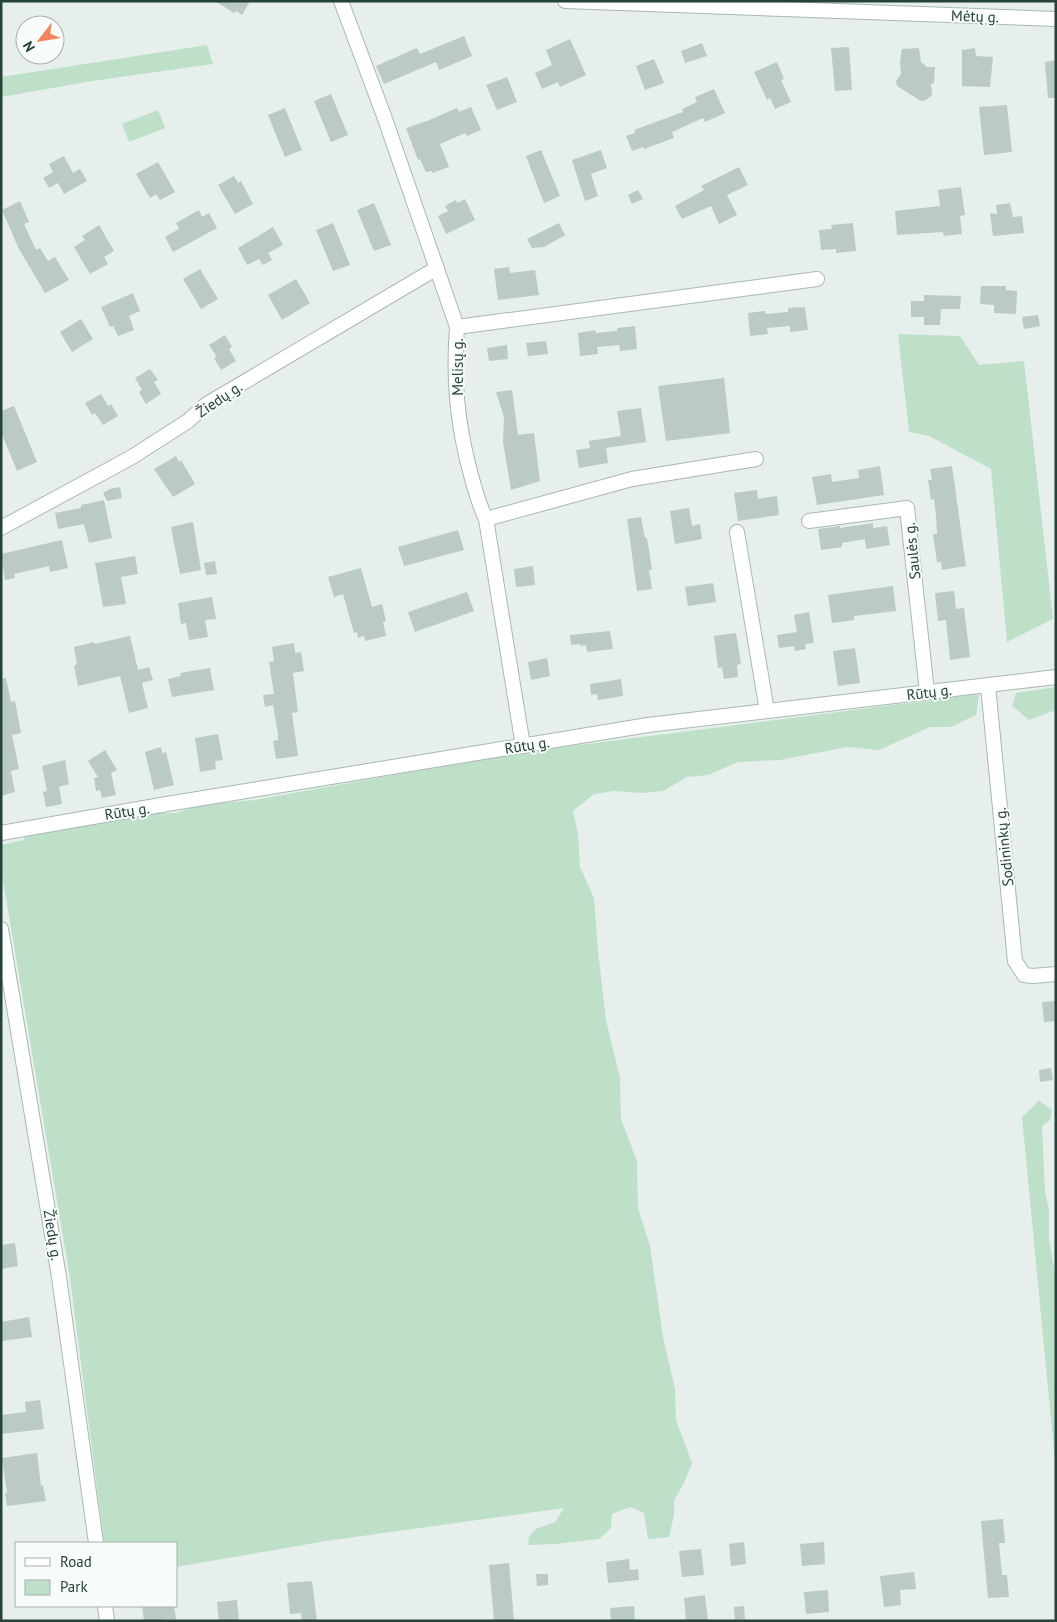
<svg xmlns="http://www.w3.org/2000/svg" width="1057" height="1622" font-family="'PT Sans',sans-serif">
<style>
.green{fill:#bfe0c8}
.building{fill:#bbcac4}
.lines{fill:none;stroke-linecap:round;stroke-linejoin:round}
.minor-casing{stroke:#a8b8b2;stroke-width:16}
.minor{stroke:#fff;stroke-width:14}
.labels{text-anchor:middle;dominant-baseline:central;stroke-width:4;stroke-linejoin:round;paint-order:stroke}
.street-label{font-size:15px;fill:#24423a;stroke:#f7fbf9}
</style>
<rect width="100%" height="100%" fill="#e6efeb"/>
<g class="green">
<polygon points="207,45 213,64 92,81 1,97 1,77"/>
<polygon points="158,110 165,128 129,142 122,124"/>
<polygon points="898,334 960,336 979,365 1024,361 1053,619 1007,642 991,469 929,436 909,432"/>
<polygon points="1056,687 1056,710 1029,720 1012,706 1016,693"/>
<polygon points="979,694 976,715 951,727 930,727 879,750 847,747 780,760 738,762 708,775 687,777 663,791 642,793 614,791 594,794 573,811 578,833 580,867 594,898 598,951 606,1020 620,1078 621,1119 637,1161 638,1208 650,1246 663,1337 675,1389 676,1420 692,1463 683,1485 674,1500 674,1515 669,1537 648,1539 644,1513 630,1507 612,1514 611,1528 599,1539 555,1544 528,1545 529,1536 536,1529 555,1522 564,1508 326,1541 176,1567 176,1543 104,1543 70,1278 1,869 1,845 24,840 25,831 98,823 113,817 133,816 141,818 155,813 176,813 200,805 254,800 516,753"/>
<polygon points="1038,1100 1052,1110 1050,1120 1042,1126 1045,1192 1049,1210 1049,1239 1056,1280 1056,1472 1022,1117 1036,1104"/>
</g>
<g class="building">
<polygon points="215,1 250,1 242,15 236,11 234,13"/>
<polygon points="464,36 472,56 439,70 436,62 384,84 376,66 417,48 420,54"/>
<polygon points="570,39 586,75 560,87 558,82 542,89 535,73 552,65 546,50"/>
<polygon points="702,43 707,56 685,63 681,51"/>
<polygon points="849,47 852,90 835,91 831,48"/>
<polygon points="919,48 921,62 927,67 935,67 934,83 931,84 932,95 926,100 921,101 897,86 896,81 901,74 900,62 902,49"/>
<polygon points="975,48 976,56 993,57 990,87 962,86 962,50"/>
<polygon points="654,59 664,83 645,90 636,66"/>
<polygon points="1056,60 1056,98 1048,98 1045,62"/>
<polygon points="777,62 784,79 781,80 791,102 775,109 770,98 767,100 754,72"/>
<polygon points="507,77 517,102 497,110 486,85"/>
<polygon points="714,89 725,113 705,122 703,118 672,132 674,138 644,149 643,147 632,151 626,136 635,133 634,130 683,112 682,109 697,102 695,97"/>
<polygon points="331,94 348,135 331,142 314,101"/>
<polygon points="1007,105 1012,152 984,155 979,107"/>
<polygon points="471,107 481,130 467,136 465,133 440,144 449,167 432,173 432,171 426,172 420,159 418,160 406,128 427,121 457,108 459,112"/>
<polygon points="285,108 302,150 285,157 268,115"/>
<polygon points="541,150 560,196 544,203 526,156"/>
<polygon points="601,150 607,168 591,174 598,196 585,201 572,160"/>
<polygon points="64,156 73,173 80,169 87,181 64,194 58,183 49,188 43,178 53,172 49,164"/>
<polygon points="158,162 175,192 160,200 156,194 150,198 136,174"/>
<polygon points="739,167 748,185 727,195 737,215 719,224 711,206 682,219 675,206 704,190 701,186"/>
<polygon points="234,176 238,183 241,181 253,204 235,214 218,185"/>
<polygon points="961,187 965,215 960,216 962,234 944,236 943,232 897,235 895,211 940,206 938,190"/>
<polygon points="638,190 643,199 632,204 628,195"/>
<polygon points="465,199 475,220 446,234 438,216 448,211 445,206 456,200 457,203"/>
<polygon points="20,201 29,222 24,224 36,250 40,248 48,261 55,257 69,280 45,293 18,247 2,210"/>
<polygon points="374,203 391,245 374,251 357,210"/>
<polygon points="1010,203 1013,217 1022,216 1024,233 993,236 990,213 997,214 996,205"/>
<polygon points="199,210 202,217 209,213 217,228 173,252 165,237 179,229 176,223"/>
<polygon points="333,223 350,265 333,271 316,230"/>
<polygon points="559,223 565,235 544,247 532,248 527,239"/>
<polygon points="853,223 856,251 836,253 836,249 821,250 819,230 832,229 831,225"/>
<polygon points="99,225 114,251 104,257 108,264 90,274 74,247 85,240 82,236"/>
<polygon points="273,227 283,245 268,253 272,260 263,265 259,259 247,265 238,248"/>
<polygon points="509,267 510,273 535,270 539,295 498,300 494,269"/>
<polygon points="200,269 218,299 201,309 183,279"/>
<polygon points="296,279 310,303 282,320 268,295"/>
<polygon points="981,286 1006,286 1006,290 1017,291 1016,314 994,313 994,305 980,304"/>
<polygon points="133,293 140,311 129,316 134,330 118,336 113,326 110,327 101,307"/>
<polygon points="924,295 961,296 960,309 941,309 940,325 924,325 924,317 911,317 911,301 924,301"/>
<polygon points="805,307 808,330 790,332 790,326 779,327 767,328 768,334 750,336 748,313 765,311 766,314 788,312 788,308"/>
<polygon points="1038,315 1040,326 1024,329 1022,317"/>
<polygon points="81,319 93,339 72,352 60,332"/>
<polygon points="635,326 637,349 620,351 619,345 597,347 598,354 580,356 578,333 595,330 596,333 617,331 617,328"/>
<polygon points="225,335 232,347 229,349 236,361 221,370 214,358 217,357 209,345"/>
<polygon points="546,341 548,354 528,356 526,343"/>
<polygon points="507,345 508,359 489,361 487,348"/>
<polygon points="150,369 158,380 154,382 161,394 146,404 139,392 142,390 135,378"/>
<polygon points="724,378 730,433 666,441 658,386"/>
<polygon points="512,390 518,435 534,433 540,481 511,490 503,442 504,417 496,392"/>
<polygon points="101,394 108,406 111,404 118,416 103,425 95,413 92,415 85,403"/>
<polygon points="14,406 37,462 17,471 1,432 1,411"/>
<polygon points="641,408 646,442 606,448 608,463 579,468 576,450 590,448 589,441 621,436 617,411"/>
<polygon points="176,456 179,462 181,460 195,484 173,497 154,469"/>
<polygon points="880,466 884,495 817,505 812,477 831,474 832,482 859,478 858,470"/>
<polygon points="952,466 966,566 942,570 941,562 937,562 933,534 937,534 936,516 934,499 931,500 928,480 932,480 930,469"/>
<polygon points="120,487 122,498 107,501 103,493 110,489"/>
<polygon points="757,490 758,499 777,496 779,515 738,521 734,493"/>
<polygon points="104,500 112,538 89,543 84,524 58,529 55,513 81,508 81,505"/>
<polygon points="689,508 692,526 700,524 702,539 675,544 670,511"/>
<polygon points="641,517 645,538 647,538 652,570 649,570 652,589 637,591 627,519"/>
<polygon points="193,522 201,570 180,574 171,527"/>
<polygon points="873,523 873,528 887,526 890,545 866,549 865,539 842,543 842,547 821,550 818,529 840,526 840,528"/>
<polygon points="458,530 464,550 404,566 398,547"/>
<polygon points="62,540 68,568 50,572 49,566 14,574 15,578 5,580 1,554"/>
<polygon points="135,556 138,574 121,577 126,604 103,607 95,563"/>
<polygon points="215,561 217,574 206,575 204,563"/>
<polygon points="533,566 535,585 516,587 514,569"/>
<polygon points="361,568 372,607 382,604 386,621 383,622 386,636 365,641 364,636 358,638 357,632 354,633 343,594 334,597 328,577"/>
<polygon points="713,583 716,602 688,606 685,587"/>
<polygon points="893,586 896,611 854,616 854,620 832,623 828,595"/>
<polygon points="954,591 956,609 964,608 970,657 950,660 946,620 938,621 935,593"/>
<polygon points="467,592 474,611 415,632 408,612"/>
<polygon points="212,597 216,619 205,620 208,637 189,640 186,623 181,624 178,603"/>
<polygon points="809,612 814,643 805,644 806,649 795,651 794,646 779,648 777,635 797,632 794,615"/>
<polygon points="610,631 613,649 587,652 586,645 580,646 580,644 571,645 570,635"/>
<polygon points="736,633 741,664 737,665 738,677 724,679 722,667 718,668 714,636"/>
<polygon points="130,636 138,670 149,667 153,680 142,683 148,708 129,713 120,676 78,686 74,666 77,664 74,647 94,642 94,644"/>
<polygon points="294,643 295,653 301,652 304,671 293,673 298,712 292,713 298,756 276,759 273,741 278,740 278,734 273,705 265,707 263,695 274,694 269,662 274,661 272,647"/>
<polygon points="855,648 860,683 838,686 833,651"/>
<polygon points="547,658 550,676 531,680 528,662"/>
<polygon points="210,668 214,690 172,697 168,679 181,676 180,673"/>
<polygon points="6,678 11,702 15,701 21,733 12,735 19,769 11,771 15,792 1,796 1,679"/>
<polygon points="621,679 623,696 598,700 597,694 591,695 590,684"/>
<polygon points="218,734 223,760 215,761 216,769 200,772 195,738"/>
<polygon points="161,747 162,753 166,752 174,785 154,790 145,752"/>
<polygon points="105,750 117,770 111,773 116,795 102,798 100,790 96,791 94,778 98,777 88,761"/>
<polygon points="65,760 69,784 59,787 62,804 46,807 43,792 47,791 42,766"/>
<polygon points="1056,1001 1056,1021 1044,1022 1042,1002"/>
<polygon points="1051,1068 1053,1080 1040,1082 1039,1070"/>
<polygon points="15,1243 18,1266 1,1269 1,1245"/>
<polygon points="29,1317 32,1337 1,1341 1,1322"/>
<polygon points="40,1400 44,1429 1,1434 1,1415 26,1412 25,1402"/>
<polygon points="37,1453 41,1486 43,1485 46,1501 7,1506 5,1493 7,1493 2,1458"/>
<polygon points="1003,1519 1005,1543 999,1543 1002,1575 1007,1575 1009,1597 988,1598 981,1521"/>
<polygon points="744,1542 746,1564 731,1566 729,1544"/>
<polygon points="824,1542 825,1564 802,1566 800,1544"/>
<polygon points="701,1549 704,1575 682,1577 679,1551"/>
<polygon points="629,1559 630,1570 638,1569 639,1580 608,1583 606,1562"/>
<polygon points="509,1563 514,1621 494,1621 489,1565"/>
<polygon points="914,1572 916,1589 900,1590 901,1605 884,1607 880,1576"/>
<polygon points="536,1574 548,1574 548,1585 537,1586"/>
<polygon points="312,1581 317,1621 302,1621 301,1613 290,1614 287,1583"/>
<polygon points="828,1590 829,1612 806,1614 804,1592"/>
<polygon points="705,1595 708,1621 686,1621 684,1598"/>
<polygon points="237,1600 239,1621 219,1621 217,1602"/>
<polygon points="142,1606 174,1606 176,1619 144,1621"/>
<polygon points="634,1606 635,1621 611,1621 610,1608"/>
<polygon points="744,1606 745,1619 735,1620 734,1607"/>
</g>
<g class="lines">
<defs>
<g id="minor">
<path d="M341 1 384 116 457 327C453 379 457 424 471 475 475 490 479 505 486 519L523 746"/>
<polyline points="565,1 1056,19"/>
<polyline points="457,327 817,279"/>
<polyline points="486,519 632,479 756,459"/>
<polyline points="809,521 907,508 927,692"/>
<polyline points="1,528 132,457 188,421 207,404 437,268"/>
<polyline points="737,532 767,711"/>
<polyline points="988,686 1015,961 1024,975 1033,976 1056,974"/>
<polyline points="1,833 167,804 648,725 1056,677"/>
<polyline points="1,929 59,1277 96,1543"/>
<polyline points="105,1606 107,1621"/>
</g>
</defs>
<use href="#minor" class="minor-casing"/>
<use href="#minor" class="minor"/>
</g>
<g class="labels">
<g class="street-label">
<text transform="translate(975 16) rotate(2)">Mėtų g.</text>
<text transform="translate(457 367) rotate(-90)">Melisų g.</text>
<text transform="translate(219 399) rotate(-34)">Žiedų g.</text>
<text transform="translate(912 551) rotate(-96)">Saulės g.</text>
<text transform="translate(929 692) rotate(-7)">Rūtų g.</text>
<text transform="translate(527 745) rotate(-9)">Rūtų g.</text>
<text transform="translate(127 811) rotate(-9)">Rūtų g.</text>
<text transform="translate(1004 847) rotate(-96)">Sodininkų g.</text>
<text transform="translate(53 1235) rotate(81)">Žiedų g.</text>
</g>
</g>
<rect width="1057" height="1622" fill="none" stroke="#24423a" stroke-width="5"/>
<rect x="15" y="1542" width="162" height="65" fill="#f7fbf9" stroke="#a3b1ad"/>
<rect x="25" y="1558" width="25" height="8" fill="#ffffff" stroke="#a3b1ad"/>
<text x="60" y="1567" font-size="15" fill="#24423a">Road</text>
<rect x="25" y="1580" width="25" height="15" fill="#bfe0c8" stroke="#a3b1ad"/>
<text x="60" y="1592" font-size="15" fill="#24423a">Park</text>
<g transform="translate(40 40) rotate(239)"><circle r="24" fill="#f7fbf9" stroke="#a3b1ad"/>
<path d="M0-4L9 19L0 12L-9 19Z" fill="#f4845f"/>
<text y="-8" font-size="14" font-weight="bold" text-anchor="middle" fill="#24423a">N</text>
</g>
</svg>
